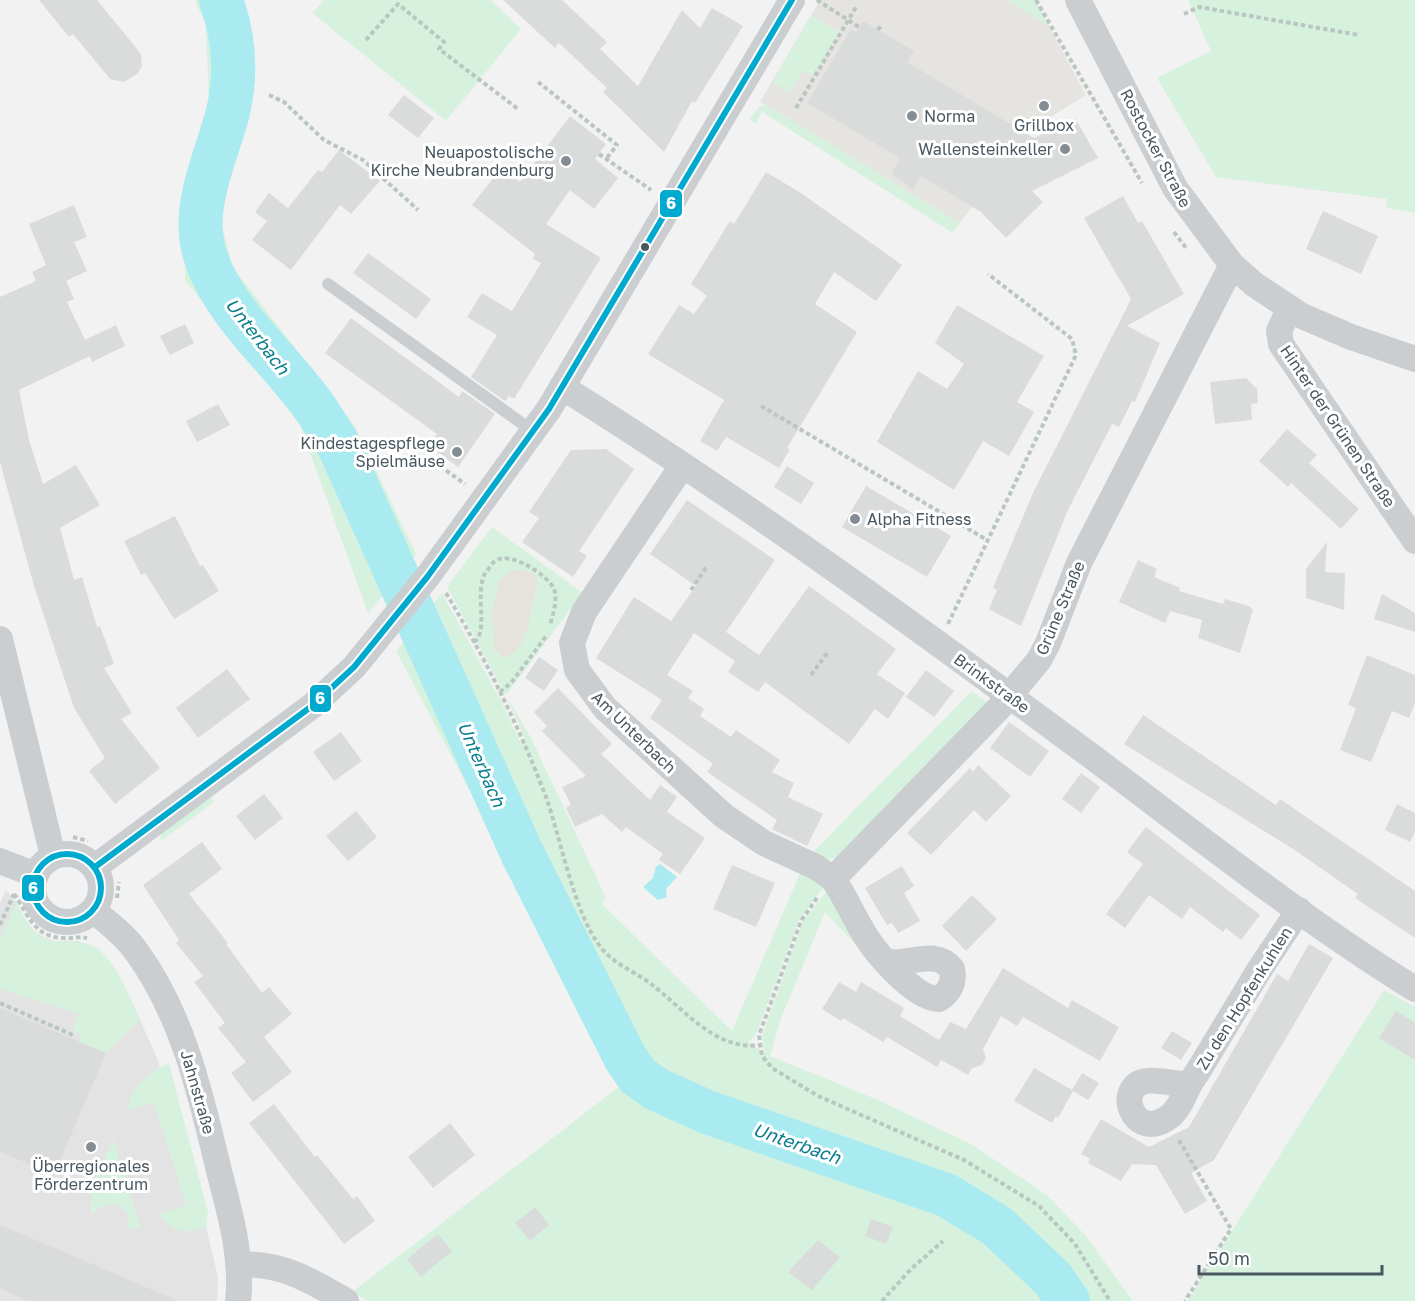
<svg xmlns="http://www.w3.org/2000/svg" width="1415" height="1301" font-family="'Golos Text',sans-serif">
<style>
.commercial{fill:#e6e4e1}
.education{fill:#e4e3e4}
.green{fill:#d6f2de}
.sand{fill:#e6e3de}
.water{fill:#aaeaf1}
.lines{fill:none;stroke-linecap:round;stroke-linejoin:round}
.river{stroke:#aaeaf1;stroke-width:44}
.building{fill:#dadbdb}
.path{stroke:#b9c6c1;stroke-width:4;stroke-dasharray:4.5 3;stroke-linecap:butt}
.lane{stroke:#cbced1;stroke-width:12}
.street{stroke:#cbced1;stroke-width:26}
.bus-1-casing{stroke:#fff;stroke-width:10}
.bus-1{stroke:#00a9ce;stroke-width:6}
.poi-dot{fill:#848d93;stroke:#fff;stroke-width:2}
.bus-dot{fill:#485760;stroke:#fff;stroke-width:2}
.labels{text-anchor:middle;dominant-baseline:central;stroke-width:6;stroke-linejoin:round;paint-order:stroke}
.poi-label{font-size:16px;fill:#485760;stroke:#fff;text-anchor:end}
.street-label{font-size:16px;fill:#485760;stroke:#fff}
.water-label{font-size:18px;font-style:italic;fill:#087f8d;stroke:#fff}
.line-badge{stroke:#fff;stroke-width:2}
.badge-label{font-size:16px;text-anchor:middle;font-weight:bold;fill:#fff}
</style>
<rect width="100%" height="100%" fill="#f3f2f2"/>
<polygon class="commercial" points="820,0 1035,0 1086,95 1028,131 960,223 760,102"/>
<polygon class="education" points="6,890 16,902 27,925 35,932 53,941 78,941 96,948 110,963 132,1002 157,1058 206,1227 218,1277 217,1301 0,1301 0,903"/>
<g class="green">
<polygon points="195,0 243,0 254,49 249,106 229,164 220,217 232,266 355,426 416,554 368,613 300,425 185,280 185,198 209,107 206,26"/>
<polygon points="324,0 491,0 521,29 446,121 312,13"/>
<polygon points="1008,0 1035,0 1051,28"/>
<polygon points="1188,0 1415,0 1415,213 1386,208 1387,199 1216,177 1157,78 1211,51"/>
<polygon points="811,15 839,32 813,76 803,70 790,93 773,82"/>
<polygon points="766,105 960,223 953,233 762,112 756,123 749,119 760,106"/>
<polygon points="492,527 583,593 506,695 532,740 606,898 602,904 732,1031 801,871 825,885 799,920 756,1034 748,1042 765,1053 762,1036 803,922 828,889 857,946 825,912 780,1021 770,1056 878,1100 971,1144 1047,1195 1085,1235 1133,1301 368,1301 352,1292 624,1083 396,651 442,593 500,699 521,744 526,742 506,695 447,587"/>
<polygon points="972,691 988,703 842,856 833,859 809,856"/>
<polygon points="211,797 214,802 161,841 161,834"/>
<path d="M16 902C27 924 37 942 66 942 78 942 86 941 97 948 117 964 130 997 140 1019L106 1053 79 1042 81 1035 72 1030 79 1014 0 989V938Z"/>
<polygon points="1384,990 1415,1007 1415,1301 1188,1301"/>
<path d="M169 1063 208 1213 206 1227C185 1234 173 1234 160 1214L186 1205 154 1102 127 1111C131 1088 149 1072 169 1063Z"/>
<path d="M113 1139 141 1228 128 1229C133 1203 108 1197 92 1215 87 1189 104 1162 113 1139Z"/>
</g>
<path class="sand" d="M512 570C545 570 539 582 532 606 528 624 526 651 504 658L494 650 492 614 499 580Z"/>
<polygon class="water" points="660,864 677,877 666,889 667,897 658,900 643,887 653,878 656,867"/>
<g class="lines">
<path class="river" d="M221 0C234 36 237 74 228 112 216 159 189 209 206 258 225 314 279 358 313 405 322 417 329 431 338 444L522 853 626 1059 638 1076 656 1089 707 1112 946 1195 997 1226 1053 1279 1068 1301"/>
</g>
<g class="building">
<polygon points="39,0 97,0 141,54 142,66 137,74 124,82 110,79 73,34 69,37"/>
<polygon points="503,0 562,0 607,42 600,49 638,86 682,10 700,28 712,8 743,26 695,103 692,101 664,152 603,92 607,88 559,43 555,48"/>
<polygon points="863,21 914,51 907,62 1034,138 1075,118 1098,158 1032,191 1043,202 1006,238 981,212 921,176 913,189 891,174 900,158 807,103 851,29 856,32"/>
<polygon points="404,95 434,118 418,138 388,115"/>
<polygon points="570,116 606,144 595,159 618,178 594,209 570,190 546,224 601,258 514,399 509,396 505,401 471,377 497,335 467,317 482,293 512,311 541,263 533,259 535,254 472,205 502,167 520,182"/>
<polygon points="339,150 380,181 351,214 340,205 291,270 252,240 267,221 255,212 269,193 288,208 318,170 322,172"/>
<polygon points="766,172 801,193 902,265 876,301 834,272 815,304 857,332 787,448 790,449 779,468 726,437 717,451 700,441 724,400 648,354 679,305 694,314 707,296 691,284 730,221 734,224"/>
<polygon points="1123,196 1138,223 1142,221 1184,294 1127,326 1160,343 1135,402 1132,401 1119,427 1112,424 1068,510 1021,626 989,609 997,590 993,588 1033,493 1131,299 1084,218"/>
<polygon points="74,205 87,237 74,242 87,271 66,281 74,299 67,302 85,340 116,325 125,346 92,362 90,356 19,390 29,440 43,484 76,465 100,505 60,528 74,580 82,577 97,627 100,626 114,664 104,668 132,713 121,719 160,768 115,804 89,771 105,758 74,708 34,586 0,462 0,297 36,281 32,272 46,265 29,224"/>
<polygon points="1323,211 1378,236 1361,274 1306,249"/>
<polygon points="368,253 431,299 416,319 353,273"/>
<polygon points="957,305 1044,356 1017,402 1034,412 1009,456 983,441 954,490 877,442 918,371 947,389 964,364 935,343"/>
<polygon points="351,318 459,397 462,391 495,414 458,467 428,445 437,434 325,353"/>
<polygon points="185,324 194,343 170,355 160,336"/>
<polygon points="1246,378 1257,389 1258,403 1251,404 1252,420 1215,424 1210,382"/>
<polygon points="218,404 230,425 197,442 186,421"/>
<polygon points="1287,429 1317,455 1309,463 1359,509 1341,529 1291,483 1288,487 1259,461"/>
<polygon points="606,449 634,469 579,551 587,556 573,577 522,542 539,518 529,512 571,450"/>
<polygon points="787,466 814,483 801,504 774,487"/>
<polygon points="866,486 951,536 927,577 842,527"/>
<polygon points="687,500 775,560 726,632 759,655 809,586 896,649 877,674 905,693 888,719 875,709 849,744 765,682 758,692 728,672 735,661 694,633 667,675 693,691 688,698 704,709 700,716 731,737 736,730 780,760 772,772 794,783 788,797 823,814 807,846 772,829 777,820 707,772 713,764 650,718 662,700 596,658 634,597 671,621 696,586 650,554"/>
<polygon points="175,516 200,566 203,565 219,591 174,619 145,573 141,575 124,541"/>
<polygon points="1327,542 1325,572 1345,573 1344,610 1306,598 1306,569"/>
<polygon points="1138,560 1157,569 1154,577 1180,588 1179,591 1223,604 1225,599 1249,606 1253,610 1240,653 1198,638 1202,620 1170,611 1165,623 1119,602"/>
<polygon points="1382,594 1415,613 1415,632 1374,619"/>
<polygon points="1367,655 1415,675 1415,703 1409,718 1392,711 1371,762 1340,750 1356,708 1348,705"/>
<polygon points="539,657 558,670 544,691 525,678"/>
<polygon points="227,669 250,699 198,738 176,708"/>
<polygon points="926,670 954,691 934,717 906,697"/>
<polygon points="558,688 612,744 601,754 650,800 660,785 677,797 667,812 705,838 680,874 659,860 663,854 626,827 622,832 602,814 575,827 566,808 571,805 562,787 586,776 542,731 547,726 534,712"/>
<polygon points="1143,715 1276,805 1280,799 1415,891 1415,938 1355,898 1358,894 1293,849 1124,744"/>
<polygon points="1009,722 1049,751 1030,777 990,748"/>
<polygon points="341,732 362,761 334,781 313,752"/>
<polygon points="978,765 1011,796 986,822 974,810 931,855 907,833 970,768 973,772"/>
<polygon points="1081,773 1100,787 1081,813 1062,799"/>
<polygon points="264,794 283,818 255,840 236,816"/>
<polygon points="1397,804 1415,813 1415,832 1410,842 1385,830"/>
<polygon points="356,811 377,837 348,861 326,836"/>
<polygon points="1146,827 1260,915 1241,940 1226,928 1223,932 1190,907 1182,919 1149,895 1125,928 1106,914 1143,864 1127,852"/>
<polygon points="202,842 222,869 189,894 228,943 226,944 262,993 269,987 292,1014 264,1037 292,1072 253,1102 231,1073 246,1062 218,1028 225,1023 194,982 203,976 176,943 179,940 143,885"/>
<polygon points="732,865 775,883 756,927 713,909"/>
<polygon points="902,866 914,886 904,893 920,921 898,933 892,923 887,925 865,888"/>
<polygon points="972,895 997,919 966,951 942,926"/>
<polygon points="1309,944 1333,958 1214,1160 1191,1173 1207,1201 1185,1214 1156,1165 1132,1164 1121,1181 1088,1163 1090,1159 1081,1154 1101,1119 1149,1147 1189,1127 1277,974 1288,981"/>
<polygon points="1003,968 1068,1008 1072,1000 1119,1027 1100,1061 1023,1017 1017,1026 1001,1016 983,1049 986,1058 982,1065 972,1068 968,1075 941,1060 937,1067 887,1037 883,1042 843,1018 841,1021 822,1009 839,982 856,992 861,982 904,1008 900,1016 939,1040 950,1022 966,1029"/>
<polygon points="0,1008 106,1053 54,1174 0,1152"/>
<polygon points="1396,1011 1415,1023 1415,1060 1379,1038"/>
<polygon points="1172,1031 1192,1043 1181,1060 1161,1048"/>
<polygon points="1034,1068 1072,1090 1082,1073 1099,1083 1088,1100 1073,1091 1058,1118 1056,1116 1052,1123 1014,1101"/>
<polygon points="274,1104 315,1157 317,1155 353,1199 357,1196 375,1221 344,1244 249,1123"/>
<polygon points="450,1123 475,1155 433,1188 408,1157"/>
<polygon points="535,1207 549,1225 530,1241 515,1223"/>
<polygon points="871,1219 893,1227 886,1244 865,1236"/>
<polygon points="0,1225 85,1261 178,1301 28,1301 0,1288"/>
<polygon points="438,1234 452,1251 421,1277 407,1259"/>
<polygon points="818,1240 840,1257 812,1290 788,1272"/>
</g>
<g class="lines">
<g class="path">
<polyline points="817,0 859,27"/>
<polyline points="1036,0 1142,183"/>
<polyline points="1184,14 1199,7 1359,35"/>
<polyline points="878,30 882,24"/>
<polyline points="366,40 398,4 444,42 439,49 518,109"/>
<polyline points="538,82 617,145 606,159"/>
<polyline points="269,95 284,102 324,140 363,160 418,210"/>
<polyline points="796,108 856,7"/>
<polyline points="599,154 651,190"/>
<polyline points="1174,232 1186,248"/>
<polyline points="761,406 987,540"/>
<polyline points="440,466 465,484"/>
<polyline points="691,590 707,566"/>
<path d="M446 593C485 658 519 726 546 797 561 839 574 913 600 946 613 964 634 971 651 984 682 1007 715 1051 759 1045"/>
<polyline points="948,624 1076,355 1072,339 988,274"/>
<path d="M474 642C490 631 473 592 486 572 489 569 492 563 495 561 509 550 548 575 554 589 558 599 553 614 550 625"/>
<polyline points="811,675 828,652"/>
<polyline points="500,692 511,683 547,635"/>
<polyline points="73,837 88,841"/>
<path d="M14 894C28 914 34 937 63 938 72 939 78 936 87 938"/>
<polyline points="117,898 119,882"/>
<polyline points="817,898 801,921 759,1035 762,1056 772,1068 818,1096 964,1160 1039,1206 1075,1244 1110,1301"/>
<polyline points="0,925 14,894"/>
<polyline points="0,1003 75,1036"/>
<polyline points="1179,1140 1231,1229 1185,1301"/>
<polyline points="882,1301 911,1269 943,1241"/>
</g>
<polyline class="lane" points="328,284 534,432"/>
<g class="street">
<polyline points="1078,0 1175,188 1232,265 1255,285 1302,316 1351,337 1415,359"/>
<polyline points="1289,309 1279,331 1281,344 1415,541"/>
<path d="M562 387C741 499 913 624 1083 750 1192 831 1299 917 1415 989"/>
<polyline points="682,466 584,612 572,643 577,670 605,708 724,816 764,843 816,867 833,879"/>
<polyline points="0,639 53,856"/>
<circle cx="67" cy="888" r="34"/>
<polyline points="0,861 36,875"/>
<polyline points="95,867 312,706 354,667 428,576 549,409 792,0"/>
<path d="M93 910C108 923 125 935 136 951 183 1015 201 1095 219 1171 230 1213 243 1258 238 1301"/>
<path d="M888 962C911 965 935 948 952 969 955 982 950 992 939 999 917 999 884 962 871 944 856 924 848 900 833 879L999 708 1039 660 1048 643 1079 563 1232 265"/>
<path d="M1188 1084C1175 1084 1157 1079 1146 1081 1114 1087 1133 1140 1166 1119 1182 1110 1185 1087 1197 1073L1258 972 1299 910"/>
<path d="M238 1265C279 1261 312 1281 346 1301"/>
</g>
<defs>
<g id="bus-1">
<circle cx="67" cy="888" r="34"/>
<polyline points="95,867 312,706 354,667 428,576 549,409 792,0"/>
</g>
</defs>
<use href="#bus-1" class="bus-1-casing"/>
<use href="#bus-1" class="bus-1"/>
</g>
<g class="poi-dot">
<circle cx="1044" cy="106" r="6"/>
<circle cx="912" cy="116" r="6"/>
<circle cx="1065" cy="149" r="6"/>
<circle cx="566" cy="161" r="6"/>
<circle cx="457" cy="452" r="6"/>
<circle cx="855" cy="519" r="6"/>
<circle cx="91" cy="1147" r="6"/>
</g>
<circle class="bus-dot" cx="645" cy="247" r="5"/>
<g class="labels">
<g class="poi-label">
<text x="924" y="116" text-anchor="start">Norma</text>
<text x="1044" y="125" text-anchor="middle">Grillbox</text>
<text x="1053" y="149">Wallensteinkeller</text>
<text x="554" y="152">Neuapostolische<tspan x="554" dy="18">Kirche Neubrandenburg</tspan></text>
<text x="445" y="443">Kindestagespflege<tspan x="445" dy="18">Spielmäuse</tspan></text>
<text x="867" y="519" text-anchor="start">Alpha Fitness</text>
<text x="91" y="1166" text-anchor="middle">Überregionales<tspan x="91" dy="18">Förderzentrum</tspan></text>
</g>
<g class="street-label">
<text transform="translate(1156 148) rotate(62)">Rostocker Straße</text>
<text transform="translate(1338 426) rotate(56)">Hinter der Grünen Straße</text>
<text transform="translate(1060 608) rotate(-67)">Grüne Straße</text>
<text transform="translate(992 683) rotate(36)">Brinkstraße</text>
<text transform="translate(634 732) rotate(44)">Am Unterbach</text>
<text transform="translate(1244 998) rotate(-58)">Zu den Hopfenkuhlen</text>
<text transform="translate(198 1092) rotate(74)">Jahnstraße</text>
</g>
<g class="water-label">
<text transform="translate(258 336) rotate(52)">Unterbach</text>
<text transform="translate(482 764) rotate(66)">Unterbach</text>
<text transform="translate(797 1143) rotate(19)">Unterbach</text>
</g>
</g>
<g class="line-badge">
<rect x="659" y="189" width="24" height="29" rx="6" fill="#00a9ce"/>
<rect x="309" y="684" width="23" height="29" rx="6" fill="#00a9ce"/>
<rect x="21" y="874" width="24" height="28" rx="6" fill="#00a9ce"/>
</g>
<g class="badge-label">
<text x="671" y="209">6</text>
<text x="320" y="704">6</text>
<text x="33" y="894">6</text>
</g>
<path d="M1199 1265v9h183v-9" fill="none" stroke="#485760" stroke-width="3"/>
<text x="1208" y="1265" font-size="18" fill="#485760" stroke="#ffffff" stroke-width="4.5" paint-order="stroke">50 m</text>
</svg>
